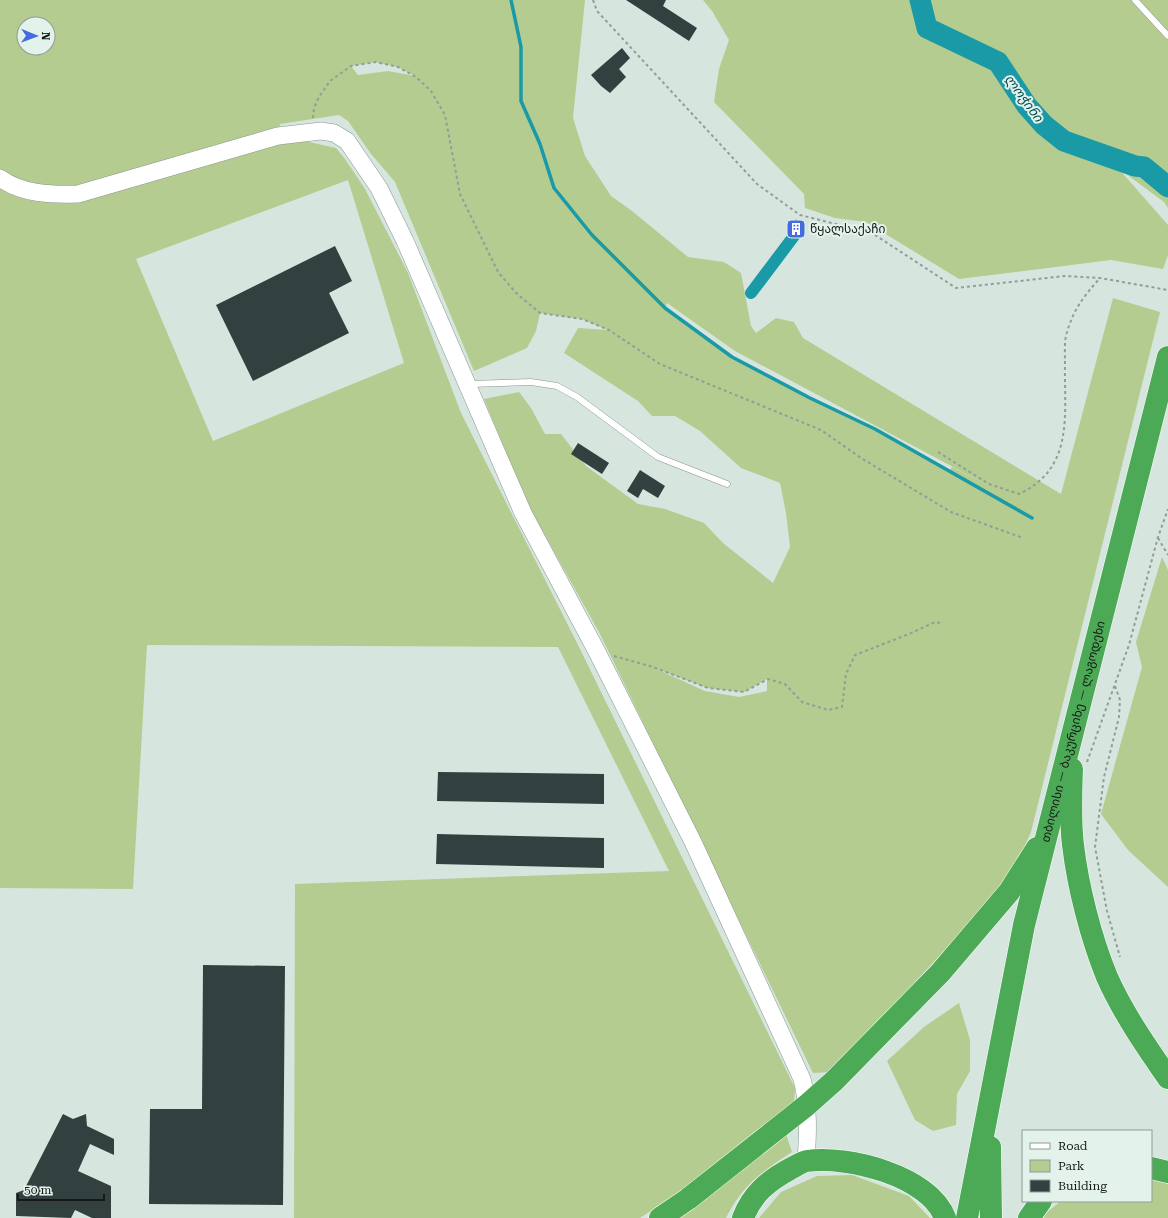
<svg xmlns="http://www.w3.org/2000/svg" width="1168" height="1218" font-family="'Roboto Serif','Noto Sans Georgian',serif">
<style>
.green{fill:#b4cc90;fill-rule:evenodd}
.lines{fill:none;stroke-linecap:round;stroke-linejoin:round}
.stream{stroke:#1a99a6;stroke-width:3.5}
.canal{stroke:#1a99a6;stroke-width:12}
.river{stroke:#1a99a6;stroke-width:21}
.building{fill:#32413f}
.lane-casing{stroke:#899790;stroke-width:7}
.secondary-casing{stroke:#899790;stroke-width:18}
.highway-casing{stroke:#fff;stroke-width:23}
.path{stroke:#919d98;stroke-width:2;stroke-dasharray:3 3;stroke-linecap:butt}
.lane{stroke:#fff;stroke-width:6}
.secondary{stroke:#fff;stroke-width:17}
.highway{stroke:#4caa57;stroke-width:22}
.labels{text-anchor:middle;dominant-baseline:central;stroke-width:4;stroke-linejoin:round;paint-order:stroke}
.poi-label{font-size:12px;fill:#141917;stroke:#e3f3ec;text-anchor:start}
.street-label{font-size:12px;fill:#141917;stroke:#e3f3ec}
.water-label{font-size:13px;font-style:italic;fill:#034b52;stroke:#e3f3ec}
</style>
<rect width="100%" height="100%" fill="#d6e6de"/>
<g class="green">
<path d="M0 0H585L573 118 585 156 611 196 632 211 688 257 724 262 741 273 751 326 756 333 776 318 794 322 803 338 1061 494 1113 298 1160 312 1031 832 1016 866 978 914 832 1072 813 1073 600 634 527 503 484 399 519 392 531 408 545 434H561L586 466 638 504 665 509 704 523 723 543 773 583 790 547 786 513 780 483 741 468 700 431 675 416H652L638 401 564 353 578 328 608 330 582 319 540 313 536 331 527 348 474 371 395 182 371 154 348 121 339 115 280 124 278 135 312 131 309 142 336 148 345 159 365 189 408 273 461 413 579 647 795 1088 794 1104 680 1192 640 1218H294L295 884 669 871 558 647 147 645 133 889 0 888ZM24 24H48V48H24ZM375 62 398 67 415 76 388 71 358 75 351 66ZM348 180 404 363 213 441 136 259ZM667 303 735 351 998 491 952 467 950 470 875 429 810 398 732 357 665 309ZM654 668 708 688 744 692 767 679V691L739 697 705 691Z"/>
<polygon points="703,0 1168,0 1168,208 1164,202 1118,168 1168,225 1168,255 1163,269 1111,260 959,279 866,222 835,218 805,208 804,194 714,102 719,69 729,40 712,11"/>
<polygon points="1162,557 1168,570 1168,887 1128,850 1101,814 1142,667 1136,642"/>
<polygon points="959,1003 970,1040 970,1071 957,1094 956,1125 933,1131 915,1120 887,1061 924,1027"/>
<path d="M786 1134 792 1152C762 1171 742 1186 726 1218H669Z"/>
<polygon points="852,1175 909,1196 930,1218 759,1218 781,1192 817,1176"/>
<polygon points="1151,1179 1168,1184 1168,1218 1044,1218 1046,1213 1061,1201 1151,1201"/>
</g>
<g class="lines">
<polyline class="stream" points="511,0 521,47 521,101 540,144 554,188 592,235 665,308 732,357 810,398 875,429 1032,518"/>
<polyline class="canal" points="751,293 794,236"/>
<polyline class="river" points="920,0 927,28 998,62 1027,106 1044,125 1064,141 1135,166 1144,167 1168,187"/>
</g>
<g class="building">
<polygon points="626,0 666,0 663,6 697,28 689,41"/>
<polygon points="622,48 630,58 619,69 626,77 610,93 601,86 591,75"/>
<polygon points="796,219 805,227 797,238 788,231"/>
<polygon points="335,246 352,281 329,293 349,333 253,381 216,305"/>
<polygon points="578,443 609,463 602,474 571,454"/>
<polygon points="640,470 665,486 658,498 643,489 638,498 627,491"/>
<polygon points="438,772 604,774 604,804 437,801"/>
<polygon points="437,834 604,838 604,868 436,864"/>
<polygon points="203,965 285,966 283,1205 149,1204 150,1109 202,1109"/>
<polygon points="63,1114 73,1119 86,1114 87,1126 114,1139 114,1155 90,1144 78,1171 111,1186 111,1218 92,1218 75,1210 71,1218 16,1216 16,1193 24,1190"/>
</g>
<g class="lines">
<defs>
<g id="lane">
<polyline points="1135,0 1168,36"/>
<polyline points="469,384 531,382 557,386 577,397 658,457 727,484"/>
</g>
<path id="secondary" d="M0 178C22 194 51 195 78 194L278 136 321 131 334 133 347 141 379 188 405 241 523 513 596 650 693 842 802 1079C809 1106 808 1134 806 1161"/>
<g id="highway">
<path d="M1072 769C1071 794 1070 820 1073 845 1078 887 1091 938 1107 977 1123 1013 1146 1046 1168 1078"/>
<polyline points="990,1147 991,1218"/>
<polyline points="1151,1168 1168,1172"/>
<polyline points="660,1218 688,1199 807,1105 834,1081 940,973 1009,892 1037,848"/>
<path d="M743 1218C752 1194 768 1181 790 1169 795 1167 801 1162 807 1161 847 1155 930 1176 945 1218"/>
<path id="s1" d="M967 1218 1024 925 1168 357"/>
<polyline points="1029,1218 1041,1201"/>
</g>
</defs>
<use href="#lane" class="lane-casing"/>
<use href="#secondary" class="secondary-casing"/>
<use href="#highway" class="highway-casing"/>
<g class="path">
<polyline points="593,0 597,11 757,184 800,215 872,233 956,288 1065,276 1100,278 1168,290"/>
<polyline points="313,118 314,108 319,97 330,81 351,66 376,62 398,67 416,77 431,91 445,115 460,194 498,272 516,293 540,313 582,319 609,330 660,364 821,430 861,458 951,512 1023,538"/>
<path d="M938 452 989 484 1019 494C1075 468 1064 414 1065 362 1065 353 1064 341 1067 332 1074 308 1085 295 1100 278"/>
<polyline points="1158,538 1168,555"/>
<polyline points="614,656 653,667 708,688 744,692 768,679 785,684 802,702 828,710 842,707 846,674 855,655 909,634 935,622 940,623"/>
<polyline points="1115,686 1120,700 1119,717 1104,777 1095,847 1107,911 1120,957"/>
<polyline points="1087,762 1129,645 1158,537 1168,509"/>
</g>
<use href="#lane" class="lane"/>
<use href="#secondary" class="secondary"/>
<use href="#highway" class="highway"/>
</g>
<defs>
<symbol id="building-square" viewBox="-11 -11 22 22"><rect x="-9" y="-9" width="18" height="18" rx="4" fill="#456bde" stroke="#e3f3ec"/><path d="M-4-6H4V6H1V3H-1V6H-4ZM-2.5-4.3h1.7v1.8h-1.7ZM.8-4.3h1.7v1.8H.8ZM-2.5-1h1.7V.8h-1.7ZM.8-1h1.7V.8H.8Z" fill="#fff"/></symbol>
</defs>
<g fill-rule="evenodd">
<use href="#building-square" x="785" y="218" width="22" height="22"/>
</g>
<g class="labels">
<g class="poi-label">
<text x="810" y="229">წყალსაქაჩი</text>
</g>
<g class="street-label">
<text stroke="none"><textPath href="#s1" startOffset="498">თბილისი — ბაკურციხე — ლაგოდეხი</textPath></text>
</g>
<g class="water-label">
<text transform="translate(1024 98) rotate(54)">ლოჭინი</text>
</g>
</g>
<rect x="1022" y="1130" width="130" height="72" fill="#e3f3ec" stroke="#909c97"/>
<rect x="1030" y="1143" width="20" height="6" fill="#ffffff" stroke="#909c97"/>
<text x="1058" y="1150" font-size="12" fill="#141917">Road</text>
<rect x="1030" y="1160" width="20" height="12" fill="#b4cc90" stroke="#909c97"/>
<text x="1058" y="1170" font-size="12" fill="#141917">Park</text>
<rect x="1030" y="1180" width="20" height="12" fill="#32413f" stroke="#909c97"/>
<text x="1058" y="1190" font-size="12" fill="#141917">Building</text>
<g transform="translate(36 36) rotate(91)"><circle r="19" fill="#e3f3ec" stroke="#909c97"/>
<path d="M0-3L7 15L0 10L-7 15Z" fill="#456bde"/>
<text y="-6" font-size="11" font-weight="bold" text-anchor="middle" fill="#141917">N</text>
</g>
<path d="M18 1194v6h86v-6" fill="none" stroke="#141917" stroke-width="2"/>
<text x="24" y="1194" font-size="12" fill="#141917" stroke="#e3f3ec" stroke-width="3" paint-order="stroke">50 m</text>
</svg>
